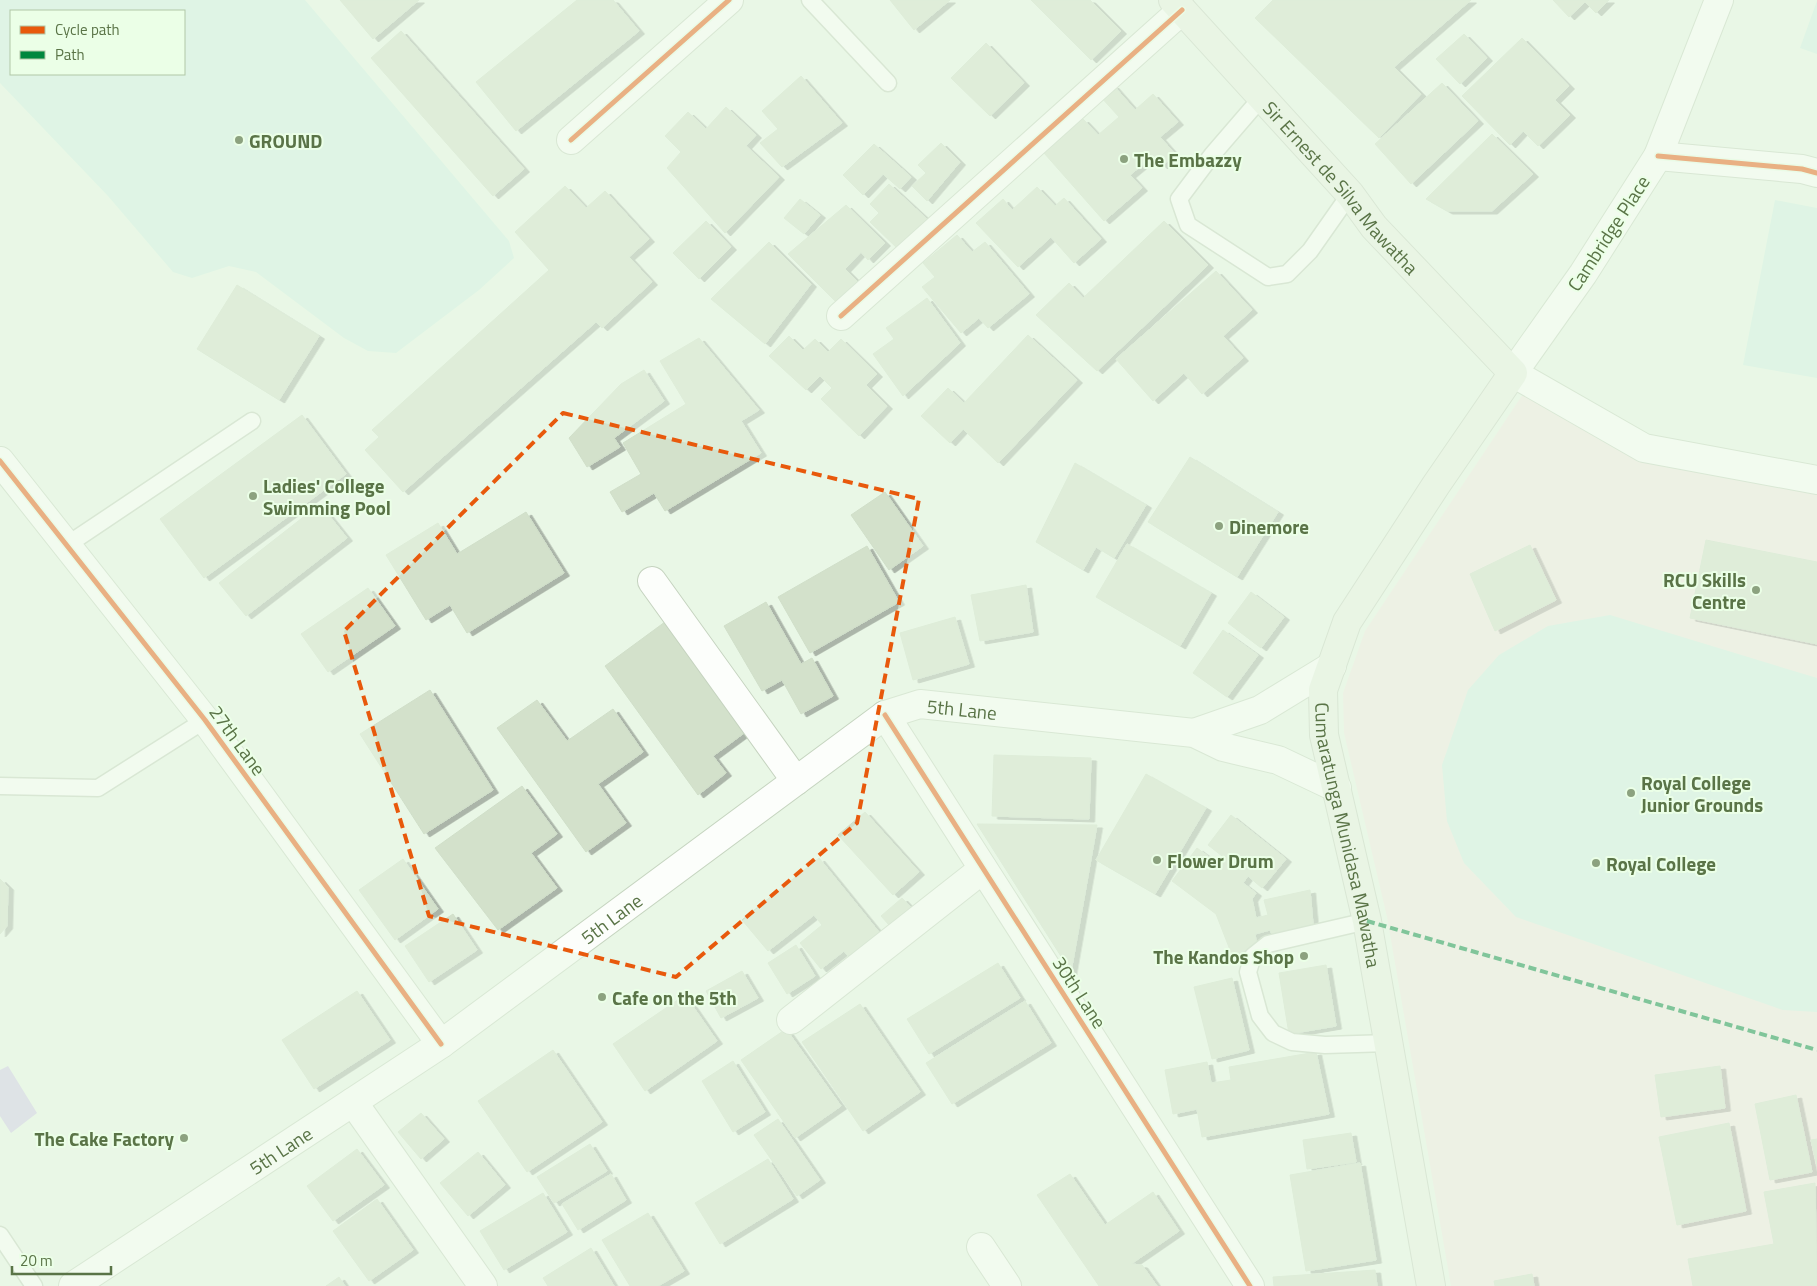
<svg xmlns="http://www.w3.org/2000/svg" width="1817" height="1286" font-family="'Titillium Web',sans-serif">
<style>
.education{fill:#f2e9e3}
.green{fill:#d2f0e4;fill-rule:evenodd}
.water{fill:#d1c9e6}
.building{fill:#d3e1cb;stroke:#d0dfc9;filter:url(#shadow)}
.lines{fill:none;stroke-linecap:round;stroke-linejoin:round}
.lane-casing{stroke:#c5d3bf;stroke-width:19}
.street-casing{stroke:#c5d3bf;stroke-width:30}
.secondary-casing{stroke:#c6d5c0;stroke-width:30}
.highway-casing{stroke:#c6d2c0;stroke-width:30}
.lane{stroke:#fcfefb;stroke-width:16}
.street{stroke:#fcfefb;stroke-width:28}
.secondary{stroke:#fcfefb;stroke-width:28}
.highway{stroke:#e9f1e3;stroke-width:28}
.quiet{stroke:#00873e;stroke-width:4;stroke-dasharray:8 4;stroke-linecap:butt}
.cycleway-casing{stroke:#ebffe7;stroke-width:8}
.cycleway{stroke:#e8590c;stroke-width:5}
.marked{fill:none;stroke:#e8590c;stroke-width:4;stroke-dasharray:10 6;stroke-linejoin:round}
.poi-dot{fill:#8ca27f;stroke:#ebffe7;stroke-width:2}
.labels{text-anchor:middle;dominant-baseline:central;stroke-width:4;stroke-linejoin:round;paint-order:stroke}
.poi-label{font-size:19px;font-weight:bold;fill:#5a7447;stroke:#ebffe7;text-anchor:start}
.street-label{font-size:19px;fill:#5a7447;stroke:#ebffe7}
</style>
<defs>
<filter id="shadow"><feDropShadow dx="5.5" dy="3" stdDeviation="0" flood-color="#0004"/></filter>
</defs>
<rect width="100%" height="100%" fill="#e9f7e6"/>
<polygon class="education" points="1523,394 1629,450 1817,489 1817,1286 1451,1286 1387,917 1344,733 1343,693 1365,631"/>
<g class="green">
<path d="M0 0H305L509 241 514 258 479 290 396 353 368 351 344 338 256 272 229 266 192 278 173 272 108 196 0 83ZM11 11H184V74H11Z"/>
<polygon points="1817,1 1817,54 1800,48"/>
<polygon points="1775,200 1817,208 1817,378 1743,365"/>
<polygon points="1610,615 1817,678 1817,1012 1783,1010 1516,917 1464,863 1447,821 1442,765 1468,690 1499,655 1548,626"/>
</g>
<polygon class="water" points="8,1066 37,1113 11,1133 0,1116 0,1070"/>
<g class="building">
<polygon points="340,0 419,0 373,39"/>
<polygon points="577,0 613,0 639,31 516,131 476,82"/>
<polygon points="890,0 950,0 914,30"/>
<polygon points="1031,0 1090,0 1121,31 1091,60"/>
<polygon points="1273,0 1471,0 1394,67 1421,94 1379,138 1255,18"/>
<polygon points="1553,0 1609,0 1596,13 1585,2 1569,17"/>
<polygon points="401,31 524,169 493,196 371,58"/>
<polygon points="1464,34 1487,58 1460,84 1436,59"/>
<polygon points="1522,38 1569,86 1555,100 1570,115 1538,146 1523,131 1510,145 1462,96"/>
<polygon points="986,43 1024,83 990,116 951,78"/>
<polygon points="801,76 842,123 782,167 760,143 778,129 762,111"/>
<polygon points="1442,83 1478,121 1411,184 1375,144"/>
<polygon points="1113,85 1135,110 1153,94 1178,122 1160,137 1175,154 1162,166 1153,156 1130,175 1142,188 1104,221 1044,153 1083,119 1098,135 1119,117 1100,96"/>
<polygon points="726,107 756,135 746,146 779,177 725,233 667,168 681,152 665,136 688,112 706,129"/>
<polygon points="1492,134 1533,174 1492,211 1447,211 1426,199"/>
<polygon points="941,143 960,162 927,201 912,186 926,173 918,165"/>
<polygon points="874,144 911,177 900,189 883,174 863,195 843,175"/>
<polygon points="889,184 929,221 900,251 870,222 879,213 870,204"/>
<polygon points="565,186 586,208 605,191 649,239 629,257 652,282 602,328 596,322 403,492 365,450 379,437 372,430 549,270 515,232"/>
<polygon points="1037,187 1055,206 1064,198 1101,239 1074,263 1051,237 1018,267 976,223 1003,199 1012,210"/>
<polygon points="800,199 820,215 804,234 784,218"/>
<polygon points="846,205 885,243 868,260 861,252 845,269 859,283 838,304 788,254"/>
<polygon points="706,221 731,247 699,279 673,253"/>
<polygon points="1164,221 1208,265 1097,371 1036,315 1069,283 1083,298"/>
<polygon points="957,235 972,252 985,242 1029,294 988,328 979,318 961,333 922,287 935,277 923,263"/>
<polygon points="769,242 811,284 765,344 711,299"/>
<polygon points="1216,271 1252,310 1223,336 1243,358 1202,394 1184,373 1153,401 1116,359"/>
<polygon points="237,285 319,336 279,400 197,349"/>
<polygon points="927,298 960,343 903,396 873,354 894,339 886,328"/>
<polygon points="1028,335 1077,380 998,463 963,429 950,443 921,416 948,388 964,403"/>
<polygon points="789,336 803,350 815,339 828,352 841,339 877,374 866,385 887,406 859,436 821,399 832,388 820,376 806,390 769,356"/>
<polygon points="699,338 759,410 741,421 761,453 665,511 654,493 622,512 610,492 641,474 623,443 686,404 660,361"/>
<polygon points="644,370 664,401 614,438 620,447 587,467 569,438 621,384"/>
<polygon points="302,415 346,474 204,578 160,519"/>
<polygon points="1190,457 1278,512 1237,577 1148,522"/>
<polygon points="1075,463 1146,505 1114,558 1096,547 1083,570 1036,542"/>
<polygon points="885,492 923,546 889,570 851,515"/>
<polygon points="320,504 347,538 246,616 219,583"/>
<polygon points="526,512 564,573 467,633 450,605 426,620 386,555 438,523 457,554"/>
<polygon points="1706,540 1817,562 1817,644 1690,618"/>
<polygon points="1127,544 1211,593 1180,646 1096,597"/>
<polygon points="1530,545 1556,600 1495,631 1470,574"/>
<polygon points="867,546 899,602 810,653 778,597"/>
<polygon points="1026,585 1033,632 980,641 971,595"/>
<polygon points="368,588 395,626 328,672 301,634"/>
<polygon points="1251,592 1284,617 1261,648 1228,623"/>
<polygon points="766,602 801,664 812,658 833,696 801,714 782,680 762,691 724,626"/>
<polygon points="955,617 969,664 913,680 900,633"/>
<polygon points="669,619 751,728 713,756 726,773 698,795 605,666"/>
<polygon points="1223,630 1258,655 1227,697 1193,673"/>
<polygon points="430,690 493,790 424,834 360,734"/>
<polygon points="537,700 567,741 613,709 643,752 598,784 626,823 586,852 497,728"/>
<polygon points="994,755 1091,758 1089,819 992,816"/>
<polygon points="1146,774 1206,808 1155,894 1096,860"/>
<polygon points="522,786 557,834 531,853 557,888 498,930 435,848"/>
<polygon points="865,812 919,872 893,895 838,835"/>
<polygon points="1231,815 1286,859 1262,888 1248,876 1243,883 1256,893 1252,899 1256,918 1268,915 1264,900 1310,890 1313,924 1274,939 1270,930 1255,934 1257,947 1232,955 1216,914 1172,881 1197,848 1217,863 1222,856 1208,845"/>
<polygon points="977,824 1097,825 1071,972"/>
<polygon points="819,858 883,937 852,961 844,951 821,969 800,943 822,925 814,915 768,951 742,920"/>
<polygon points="403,859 438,909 395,940 359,890"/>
<polygon points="0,879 8,887 7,926 0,934"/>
<polygon points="902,898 917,914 896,933 881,916"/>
<polygon points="453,914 477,950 429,982 405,946"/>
<polygon points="796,945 815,976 787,994 768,963"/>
<polygon points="998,963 1020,998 929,1054 907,1019"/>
<polygon points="1326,965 1336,1026 1289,1034 1279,973"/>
<polygon points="742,971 758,998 721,1018 706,991"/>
<polygon points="1232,978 1249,1050 1212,1059 1194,987"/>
<polygon points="357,991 390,1040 314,1089 282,1040"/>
<polygon points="685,995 717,1041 645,1091 613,1044"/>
<polygon points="1025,1001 1051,1043 952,1104 926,1063"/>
<polygon points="860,1004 920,1092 863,1131 802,1042"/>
<polygon points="786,1029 841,1106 795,1138 741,1060"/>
<polygon points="553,1050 602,1122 527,1172 478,1101"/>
<polygon points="1316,1052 1329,1114 1202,1137 1197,1109 1173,1114 1165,1070 1207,1062 1211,1083 1231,1080 1229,1067"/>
<polygon points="733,1061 765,1112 733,1132 702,1081"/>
<polygon points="1720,1066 1725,1108 1661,1117 1655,1075"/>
<polygon points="1796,1095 1812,1172 1770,1180 1755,1104"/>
<polygon points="421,1113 444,1139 421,1159 398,1132"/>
<polygon points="778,1119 820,1180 797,1196 754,1135"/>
<polygon points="1729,1123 1746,1211 1677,1225 1659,1137"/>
<polygon points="1351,1133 1356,1162 1307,1169 1303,1140"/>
<polygon points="1817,1139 1817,1166 1811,1140"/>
<polygon points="590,1144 607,1171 554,1203 537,1177"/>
<polygon points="357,1149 384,1185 333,1221 307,1186"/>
<polygon points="478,1152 505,1185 468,1216 440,1183"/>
<polygon points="768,1159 793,1199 720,1244 695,1203"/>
<polygon points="1360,1163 1376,1260 1306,1271 1290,1175"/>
<polygon points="611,1174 626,1200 578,1230 562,1204"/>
<polygon points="1070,1174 1105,1225 1153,1192 1179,1231 1131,1264 1142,1265 1157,1286 1099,1286 1037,1195"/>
<polygon points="1815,1183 1817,1286 1693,1286 1688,1259 1774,1244 1764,1192"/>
<polygon points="543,1193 567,1232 504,1270 480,1231"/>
<polygon points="377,1199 413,1250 369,1281 333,1231"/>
<polygon points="648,1213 684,1271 658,1286 630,1286 602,1240"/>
<polygon points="591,1248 614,1286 548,1286 543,1278"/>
<polygon points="1375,1270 1377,1286 1274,1286 1273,1277"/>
<polygon points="1532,1274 1534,1286 1495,1286 1494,1281"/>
<polygon points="339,1277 345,1286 326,1286"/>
</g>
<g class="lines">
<defs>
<g id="lane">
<polyline points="810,0 888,83"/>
<polyline points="1262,97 1212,155 1179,199 1188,225 1268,277 1287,274 1310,251 1350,194"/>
<polyline points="67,545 252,421"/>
<polyline points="0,786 98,788 205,720"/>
<polyline points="1367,921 1268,944 1253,956 1248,972 1260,1016 1273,1033 1292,1042 1325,1045 1389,1043"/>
<polyline points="0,1235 34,1286"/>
</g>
<g id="street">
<polyline points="571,140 729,0"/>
<polyline points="1658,156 1802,169 1817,173"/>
<polyline points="841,316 1182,10"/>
<polyline points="652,581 796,781"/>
<polyline points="885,715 1250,1286"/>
<polyline points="791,1020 983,869"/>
<polyline points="353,1102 483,1286"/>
<polyline points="981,1247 1007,1286"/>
</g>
<g id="secondary">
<polyline points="1719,0 1658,156 1583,274 1513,373 1644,448 1817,480"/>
<polyline points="0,461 205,720 441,1044"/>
<polyline points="1194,733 1260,710 1332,666"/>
<path id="s1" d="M73 1286 441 1044 885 715 920 704 1194 733 1223 747 1278 760 1337 788"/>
</g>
<g id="highway">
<path id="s2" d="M1173 0 1350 194 1374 227 1513 373 1436 485 1347 622 1323 690 1324 735 1367 921 1431 1286"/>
</g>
</defs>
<use href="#lane" class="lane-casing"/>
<use href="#street" class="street-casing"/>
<use href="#secondary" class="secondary-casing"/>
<use href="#highway" class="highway-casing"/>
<use href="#lane" class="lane"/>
<use href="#street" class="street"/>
<use href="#secondary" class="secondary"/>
<use href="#highway" class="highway"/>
<polyline class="quiet" points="1367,921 1817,1050"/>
<defs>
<g id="cycleway">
<polyline points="571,140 729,0"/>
<polyline points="1658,156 1802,169 1817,173"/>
<polyline points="841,316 1182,10"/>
<polyline points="0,461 205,720 441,1044"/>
<polyline points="885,715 1250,1286"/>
</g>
</defs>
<use href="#cycleway" class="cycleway-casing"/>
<use href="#cycleway" class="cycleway"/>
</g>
<path d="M0 0H1817V1286H0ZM563 413 919 499 857 823 676 977 429 916 344 631Z" fill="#e9f7e6" fill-opacity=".55" fill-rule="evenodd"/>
<path class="marked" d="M563 413 919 499 857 823 676 977 429 916 344 631Z"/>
<g class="poi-dot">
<circle cx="239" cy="140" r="5"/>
<circle cx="1124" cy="159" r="5"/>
<circle cx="253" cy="496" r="5"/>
<circle cx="1219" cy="526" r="5"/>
<circle cx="1756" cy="590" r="5"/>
<circle cx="1631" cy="793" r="5"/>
<circle cx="1157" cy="860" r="5"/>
<circle cx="1596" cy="863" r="5"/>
<circle cx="1304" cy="956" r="5"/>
<circle cx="602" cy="997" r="5"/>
<circle cx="184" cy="1138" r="5"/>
</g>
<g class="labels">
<g class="poi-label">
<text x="249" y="140">GROUND</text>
<text x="1134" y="159">The Embazzy</text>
<text x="263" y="485">Ladies' College<tspan x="263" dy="22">Swimming Pool</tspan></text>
<text x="1229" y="526">Dinemore</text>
<text x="1746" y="579" text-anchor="end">RCU Skills<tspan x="1746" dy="22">Centre</tspan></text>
<text x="1641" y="782">Royal College<tspan x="1641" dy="22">Junior Grounds</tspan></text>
<text x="1167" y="860">Flower Drum</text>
<text x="1606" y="863">Royal College</text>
<text x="1294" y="956" text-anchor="end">The Kandos Shop</text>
<text x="612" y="997">Cafe on the 5th</text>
<text x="174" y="1138" text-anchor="end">The Cake Factory</text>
</g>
<g class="street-label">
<text stroke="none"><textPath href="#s2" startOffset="252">Sir Ernest de Silva Mawatha</textPath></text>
<text transform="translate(1608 233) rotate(-57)">Cambridge Place</text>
<text stroke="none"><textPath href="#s1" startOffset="1072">5th Lane</textPath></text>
<text transform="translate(238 740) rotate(54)">27th Lane</text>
<text stroke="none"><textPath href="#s2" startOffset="1024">Cumaratunga Munidasa Mawatha</textPath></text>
<text stroke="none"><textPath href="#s1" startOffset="652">5th Lane</textPath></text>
<text transform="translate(1080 992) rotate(57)">30th Lane</text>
<text stroke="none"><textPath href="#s1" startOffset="248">5th Lane</textPath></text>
</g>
</g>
<rect x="10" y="10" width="175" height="65" fill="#ebffe7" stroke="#b1c7a7"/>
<rect x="20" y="26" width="25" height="8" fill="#e8590c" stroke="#b1c7a7"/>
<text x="55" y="35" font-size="15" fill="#5a7447">Cycle path</text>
<rect x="20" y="51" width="25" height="8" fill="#00873e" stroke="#b1c7a7"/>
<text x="55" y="60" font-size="15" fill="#5a7447">Path</text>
<path d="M12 1266v8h99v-8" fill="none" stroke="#5a7447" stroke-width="2.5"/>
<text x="20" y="1266" font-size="15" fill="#5a7447" stroke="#ebffe7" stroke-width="4" paint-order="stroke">20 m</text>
</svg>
